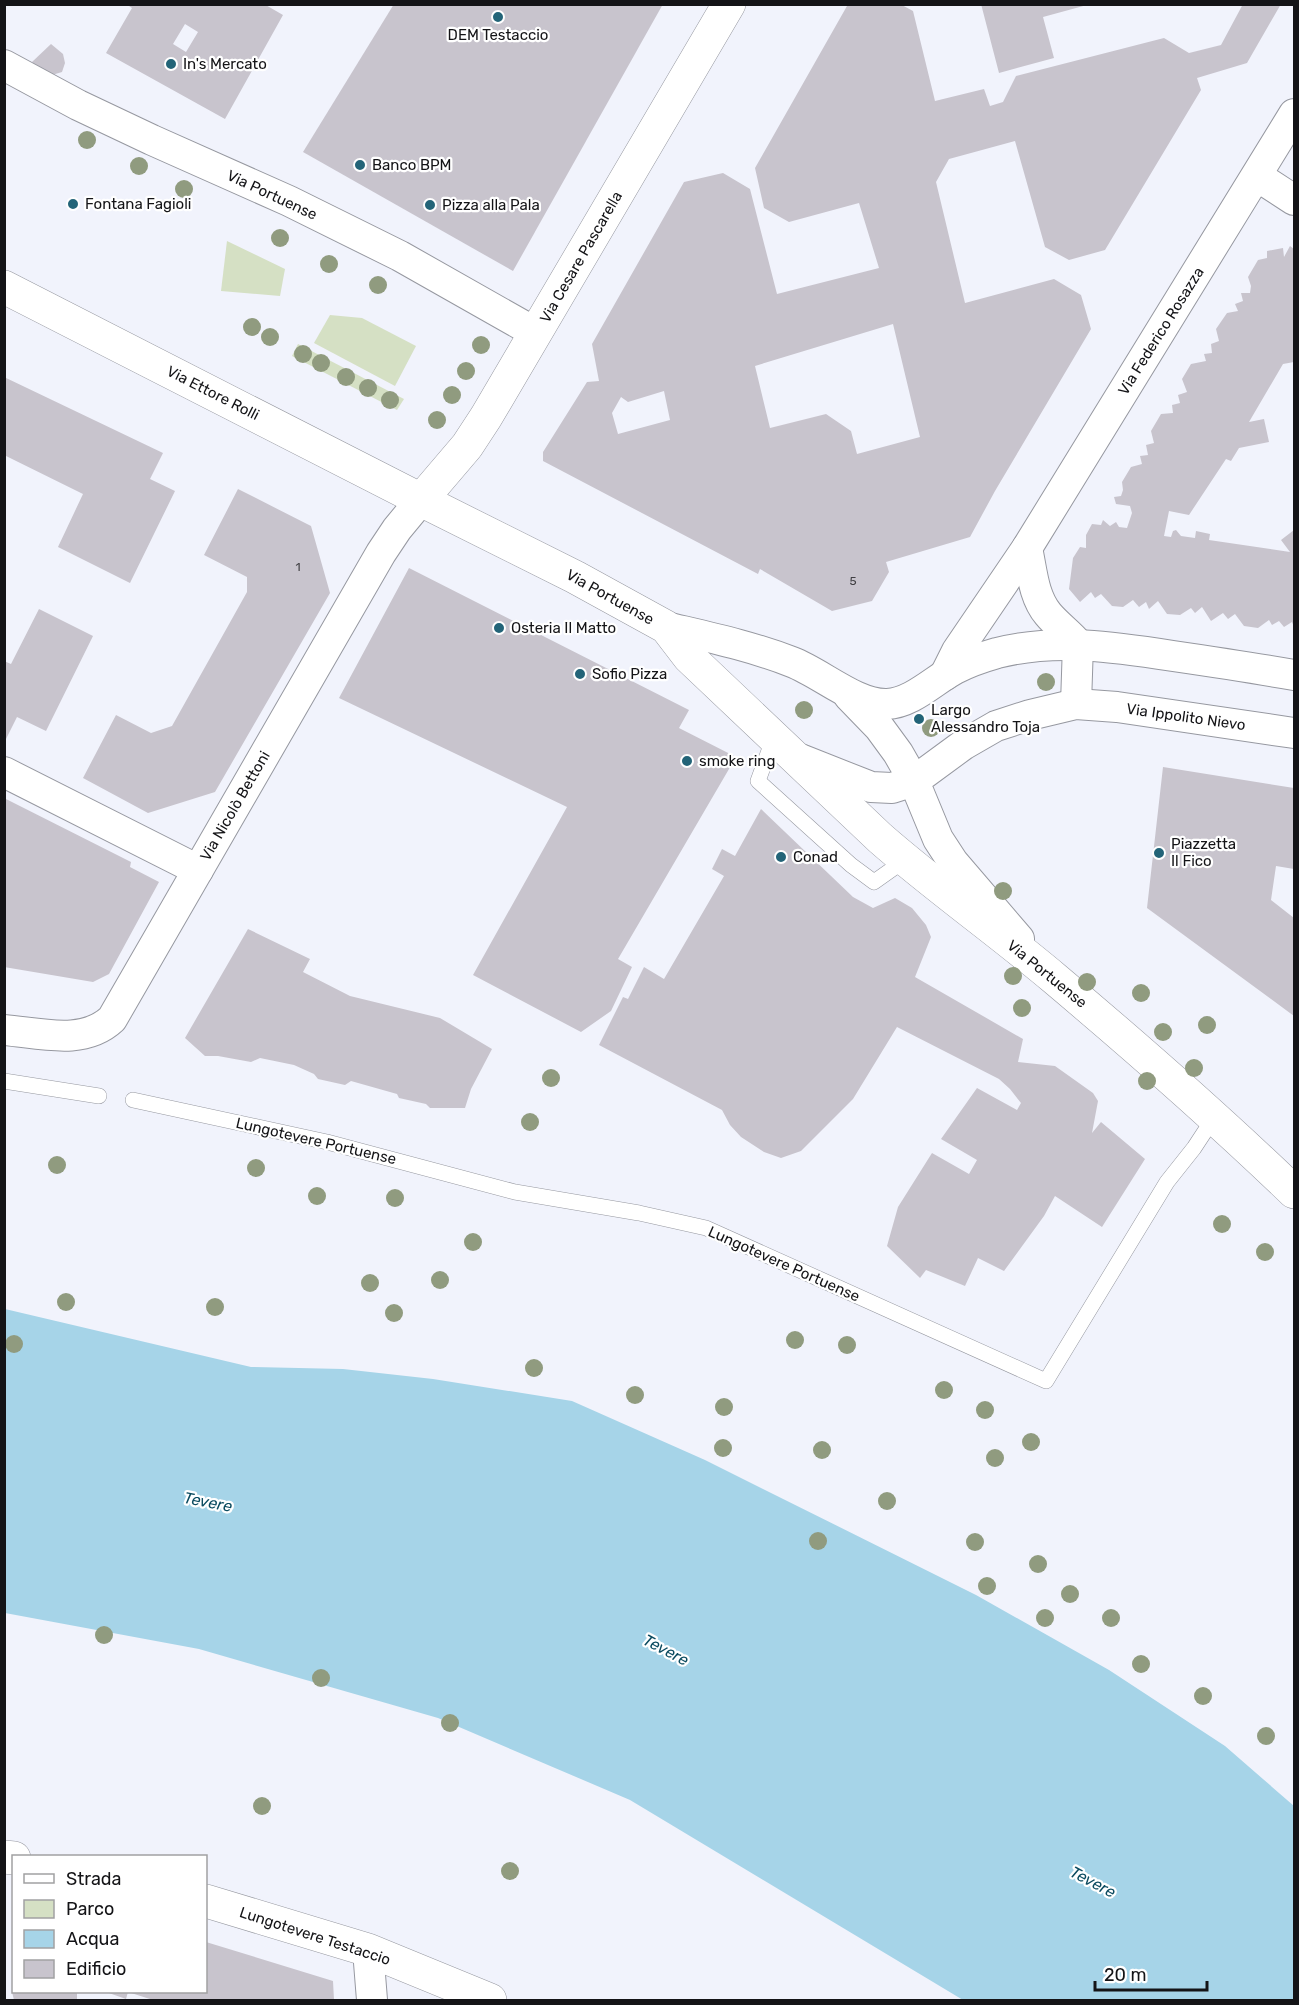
<svg xmlns="http://www.w3.org/2000/svg" width="1299" height="2005" font-family="Rubik,sans-serif">
<style>
.green{fill:#d5e0c4}
.water{fill:#a6d4e8}
.building{fill:#c8c4cd;fill-rule:evenodd}
.lines{fill:none;stroke-linecap:round;stroke-linejoin:round}
.lane-casing{stroke:#9698a0;stroke-width:16}
.street-casing{stroke:#9698a0;stroke-width:32}
.secondary-casing{stroke:#9698a0;stroke-width:34}
.lane{stroke:#fff;stroke-width:15}
.street{stroke:#fff;stroke-width:30}
.secondary{stroke:#fff;stroke-width:33}
.tree{fill:#909b7f}
.poi-dot{fill:#236478;stroke:#fff;stroke-width:2}
.labels{text-anchor:middle;dominant-baseline:central;stroke-width:4.5;stroke-linejoin:round;paint-order:stroke}
.number-label{font-size:12px;fill:#414044}
.poi-label{font-size:15px;fill:#141417;stroke:#fff;text-anchor:start}
.street-label{font-size:15px;fill:#141417;stroke:#fff}
.water-label{font-size:16px;font-style:italic;fill:#0b4b60;stroke:#fff}
</style>
<rect width="100%" height="100%" fill="#f1f3fc"/>
<g class="green">
<polygon points="227,241 285,269 280,296 221,291"/>
<polygon points="330,315 362,318 416,346 395,386 314,343"/>
<polygon points="298,344 404,399 397,410 292,356"/>
</g>
<polygon class="water" points="5,1309 251,1367 343,1369 433,1379 572,1401 705,1460 976,1595 1109,1670 1225,1746 1294,1806 1294,2000 963,2000 630,1800 438,1718 199,1649 5,1613"/>
<g class="building">
<path d="M126 4H264L283 15 225 119 106 53 132 8ZM185 24 198 32 186 52 173 44Z"/>
<polygon points="394,4 663,4 513,271 303,152"/>
<path d="M853 4H900L913 11 935 101 984 89 990 106 1003 102 1016 76 1164 38 1189 53 1221 45 1243 4H1281L1247 63 1197 78 1201 90 1105 250 1069 260 1045 247 1015 141 949 159 936 182 965 303 1054 279 1081 295 1091 329 995 491 970 537 886 562 889 572 872 601 832 611 760 569 758 574 543 461V452L587 382 599 381 592 344 684 182 723 173 750 189 777 294 879 268 859 203 789 222 764 208 755 168 847 6ZM893 324 920 437 857 454 851 431 826 414 770 428 755 366ZM664 391 670 420 618 434 612 413 621 397 628 402Z"/>
<polygon points="981,4 1087,4 1087,5 1043,17 1054,58 999,73"/>
<polygon points="51,44 63,54 65,63 62,72 52,75 42,74 32,62"/>
<polygon points="1290,246 1294,249 1294,362 1283,364 1249,422 1264,419 1269,442 1239,448 1231,461 1226,459 1189,515 1169,511 1164,536 1171,537 1173,531 1176,530 1181,536 1195,538 1196,531 1210,534 1209,540 1290,552 1281,540 1294,530 1294,627 1292,622 1284,627 1279,621 1272,625 1269,620 1258,628 1244,626 1235,614 1228,619 1223,613 1211,621 1202,607 1195,613 1191,608 1180,615 1167,614 1158,601 1149,609 1146,602 1139,607 1133,600 1123,607 1112,606 1101,594 1095,598 1091,592 1080,602 1069,589 1073,558 1080,547 1086,548 1086,535 1092,524 1101,525 1103,520 1110,526 1116,522 1119,527 1127,528 1132,513 1130,506 1116,504 1114,497 1121,496 1123,490 1122,482 1131,467 1142,464 1140,456 1148,455 1146,445 1154,443 1151,431 1161,414 1173,413 1172,405 1180,403 1178,395 1187,392 1182,379 1191,364 1206,361 1204,354 1212,353 1211,344 1219,341 1216,329 1227,313 1238,311 1235,304 1243,301 1241,293 1250,293 1251,286 1248,277 1258,260 1267,258 1267,251 1283,248 1284,257"/>
<polygon points="4,377 163,453 150,479 175,491 130,583 58,547 83,494 4,455"/>
<polygon points="238,489 311,526 330,593 215,792 148,813 83,778 116,715 151,733 172,726 247,592 247,577 204,555"/>
<polygon points="409,568 689,710 679,728 736,757 618,959 632,967 611,1011 581,1032 473,975 567,807 339,698"/>
<polygon points="39,609 93,636 46,731 17,717 4,743 4,661 11,664"/>
<polygon points="1163,767 1294,788 1294,869 1276,866 1271,900 1294,918 1294,1016 1147,908"/>
<polygon points="4,798 131,862 130,867 159,882 109,974 93,982 4,967"/>
<polygon points="761,809 853,897 873,908 895,898 912,908 926,925 931,937 915,977 1023,1039 1018,1062 1055,1066 1093,1093 1098,1101 1092,1133 1101,1122 1145,1159 1102,1227 1055,1196 1044,1216 1004,1271 978,1258 965,1286 926,1270 920,1278 887,1246 898,1207 932,1153 969,1174 977,1160 941,1139 977,1088 1017,1110 1021,1103 1010,1089 999,1079 897,1027 853,1099 801,1151 781,1158 764,1152 741,1137 730,1125 722,1110 599,1045 623,997 628,999 644,967 664,979 724,876 712,869 722,849 735,856"/>
<polygon points="248,929 310,959 303,972 350,996 440,1018 492,1049 471,1089 465,1108 430,1108 426,1104 399,1098 397,1094 351,1081 345,1085 318,1079 314,1074 294,1065 260,1058 251,1062 218,1056 205,1056 185,1038"/>
<polygon points="206,1942 333,1981 334,2000 153,2000 128,1992 126,1999 106,1992 206,1992"/>
<polygon points="12,1992 77,1992 77,2000 14,2000"/>
</g>
<g class="lines">
<defs>
<g id="lane">
<polyline points="774,737 758,781 851,865 874,882 905,860"/>
<polyline points="4,1081 99,1096"/>
<polyline points="133,1100 327,1142 515,1192 639,1213 706,1228 1046,1381 1167,1182 1194,1148 1215,1116"/>
</g>
<g id="street">
<polyline points="4,65 78,105 152,140 289,201 400,256 536,333"/>
<polyline points="1257,176 1294,200"/>
<path d="M1027 548C1032 570 1033 596 1048 614 1057 625 1069 633 1078 644"/>
<path d="M666 627C708 637 751 646 792 662 821 673 856 705 887 704 912 703 934 680 955 669 968 662 983 657 997 653 1056 638 1115 647 1173 656 1214 662 1254 668 1294 675"/>
<polyline points="945,675 957,651 1027,548 1294,114"/>
<polyline points="1076,704 1078,644"/>
<polyline points="800,759 871,787 892,788 914,781 898,753 879,727 849,696"/>
<polyline points="4,772 198,870"/>
<polyline points="1019,939 953,862 938,839 914,781 963,745 996,726 1030,715 1076,704 1117,707 1294,733"/>
<path d="M4 1030C40 1033 83 1046 112 1019L381 553 397 529 421 500"/>
<polyline points="368,1950 372,2000"/>
</g>
<g id="secondary">
<path d="M4 287 421 500 575 577 666 627 689 657 880 838C936 887 997 930 1054 978 1136 1047 1217 1118 1294 1192"/>
<polyline points="421,500 467,446 486,417 729,4"/>
<polyline points="4,1857 14,1858"/>
<polyline points="206,1901 368,1950 490,2000"/>
</g>
</defs>
<use href="#lane" class="lane-casing"/>
<use href="#street" class="street-casing"/>
<use href="#secondary" class="secondary-casing"/>
<use href="#lane" class="lane"/>
<use href="#street" class="street"/>
<use href="#secondary" class="secondary"/>
</g>
<g class="tree">
<circle cx="87" cy="140" r="9"/>
<circle cx="139" cy="166" r="9"/>
<circle cx="184" cy="189" r="9"/>
<circle cx="280" cy="238" r="9"/>
<circle cx="329" cy="264" r="9"/>
<circle cx="378" cy="285" r="9"/>
<circle cx="252" cy="327" r="9"/>
<circle cx="270" cy="337" r="9"/>
<circle cx="481" cy="345" r="9"/>
<circle cx="303" cy="354" r="9"/>
<circle cx="321" cy="363" r="9"/>
<circle cx="466" cy="371" r="9"/>
<circle cx="346" cy="377" r="9"/>
<circle cx="368" cy="388" r="9"/>
<circle cx="452" cy="395" r="9"/>
<circle cx="390" cy="400" r="9"/>
<circle cx="437" cy="420" r="9"/>
<circle cx="1046" cy="682" r="9"/>
<circle cx="804" cy="710" r="9"/>
<circle cx="931" cy="728" r="9"/>
<circle cx="1003" cy="891" r="9"/>
<circle cx="1013" cy="976" r="9"/>
<circle cx="1087" cy="982" r="9"/>
<circle cx="1141" cy="993" r="9"/>
<circle cx="1022" cy="1008" r="9"/>
<circle cx="1207" cy="1025" r="9"/>
<circle cx="1163" cy="1032" r="9"/>
<circle cx="1194" cy="1068" r="9"/>
<circle cx="551" cy="1078" r="9"/>
<circle cx="1147" cy="1081" r="9"/>
<circle cx="530" cy="1122" r="9"/>
<circle cx="57" cy="1165" r="9"/>
<circle cx="256" cy="1168" r="9"/>
<circle cx="317" cy="1196" r="9"/>
<circle cx="395" cy="1198" r="9"/>
<circle cx="1222" cy="1224" r="9"/>
<circle cx="473" cy="1242" r="9"/>
<circle cx="1265" cy="1252" r="9"/>
<circle cx="440" cy="1280" r="9"/>
<circle cx="370" cy="1283" r="9"/>
<circle cx="66" cy="1302" r="9"/>
<circle cx="215" cy="1307" r="9"/>
<circle cx="394" cy="1313" r="9"/>
<circle cx="795" cy="1340" r="9"/>
<circle cx="14" cy="1344" r="9"/>
<circle cx="847" cy="1345" r="9"/>
<circle cx="534" cy="1368" r="9"/>
<circle cx="944" cy="1390" r="9"/>
<circle cx="635" cy="1395" r="9"/>
<circle cx="724" cy="1407" r="9"/>
<circle cx="985" cy="1410" r="9"/>
<circle cx="1031" cy="1442" r="9"/>
<circle cx="723" cy="1448" r="9"/>
<circle cx="822" cy="1450" r="9"/>
<circle cx="995" cy="1458" r="9"/>
<circle cx="887" cy="1501" r="9"/>
<circle cx="818" cy="1541" r="9"/>
<circle cx="975" cy="1542" r="9"/>
<circle cx="1038" cy="1564" r="9"/>
<circle cx="987" cy="1586" r="9"/>
<circle cx="1070" cy="1594" r="9"/>
<circle cx="1045" cy="1618" r="9"/>
<circle cx="1111" cy="1618" r="9"/>
<circle cx="104" cy="1635" r="9"/>
<circle cx="1141" cy="1664" r="9"/>
<circle cx="321" cy="1678" r="9"/>
<circle cx="1203" cy="1696" r="9"/>
<circle cx="450" cy="1723" r="9"/>
<circle cx="1266" cy="1736" r="9"/>
<circle cx="262" cy="1806" r="9"/>
<circle cx="510" cy="1871" r="9"/>
</g>
<g class="poi-dot">
<circle cx="498" cy="17" r="6"/>
<circle cx="171" cy="64" r="6"/>
<circle cx="360" cy="165" r="6"/>
<circle cx="73" cy="204" r="6"/>
<circle cx="430" cy="205" r="6"/>
<circle cx="499" cy="628" r="6"/>
<circle cx="580" cy="674" r="6"/>
<circle cx="919" cy="719" r="6"/>
<circle cx="687" cy="761" r="6"/>
<circle cx="1159" cy="853" r="6"/>
<circle cx="781" cy="857" r="6"/>
</g>
<g class="labels">
<g class="number-label">
<text x="298" y="567">1</text>
<text x="853" y="581">5</text>
</g>
<g class="poi-label">
<text x="498" y="35" text-anchor="middle">DEM Testaccio</text>
<text x="183" y="64">In's Mercato</text>
<text x="372" y="165">Banco BPM</text>
<text x="85" y="204">Fontana Fagioli</text>
<text x="442" y="205">Pizza alla Pala</text>
<text x="511" y="628">Osteria Il Matto</text>
<text x="592" y="674">Sofio Pizza</text>
<text x="931" y="710">Largo<tspan x="931" dy="17">Alessandro Toja</tspan></text>
<text x="699" y="761">smoke ring</text>
<text x="1171" y="844">Piazzetta<tspan x="1171" dy="17">Il Fico</tspan></text>
<text x="793" y="857">Conad</text>
</g>
<g class="street-label">
<text transform="translate(272 195) rotate(25)">Via Portuense</text>
<text transform="translate(581 257) rotate(-60)">Via Cesare Pascarella</text>
<text transform="translate(1161 331) rotate(-58)">Via Federico Rosazza</text>
<text transform="translate(213 393) rotate(27)">Via Ettore Rolli</text>
<text transform="translate(610 597) rotate(29)">Via Portuense</text>
<text transform="translate(1186 717) rotate(8)">Via Ippolito Nievo</text>
<text transform="translate(235 806) rotate(-60)">Via Nicolò Bettoni</text>
<text transform="translate(1047 974) rotate(39)">Via Portuense</text>
<text transform="translate(316 1141) rotate(13)">Lungotevere Portuense</text>
<text transform="translate(784 1264) rotate(24)">Lungotevere Portuense</text>
<text transform="translate(315 1936) rotate(18)">Lungotevere Testaccio</text>
</g>
<g class="water-label">
<text transform="translate(208 1502) rotate(11)">Tevere</text>
<text transform="translate(666 1650) rotate(28)">Tevere</text>
<text transform="translate(1093 1882) rotate(28)">Tevere</text>
</g>
</g>
<rect width="1299" height="2005" fill="none" stroke="#141417" stroke-width="12"/>
<rect x="12" y="1855" width="195" height="138" fill="#ffffff" stroke="#a1a1a2" stroke-width="1.5"/>
<rect x="24" y="1874" width="30" height="9" fill="#ffffff" stroke="#a1a1a2" stroke-width="1.5"/>
<text x="66" y="1885" font-size="18" fill="#141417">Strada</text>
<rect x="24" y="1900" width="30" height="18" fill="#d5e0c4" stroke="#a1a1a2" stroke-width="1.5"/>
<text x="66" y="1915" font-size="18" fill="#141417">Parco</text>
<rect x="24" y="1930" width="30" height="18" fill="#a6d4e8" stroke="#a1a1a2" stroke-width="1.5"/>
<text x="66" y="1945" font-size="18" fill="#141417">Acqua</text>
<rect x="24" y="1960" width="30" height="18" fill="#c8c4cd" stroke="#a1a1a2" stroke-width="1.5"/>
<text x="66" y="1975" font-size="18" fill="#141417">Edificio</text>
<path d="M1095 1981v9h112v-9" fill="none" stroke="#141417" stroke-width="3"/>
<text x="1104" y="1981" font-size="18" fill="#141417" stroke="#ffffff" stroke-width="4.5" paint-order="stroke">20 m</text>
</svg>
